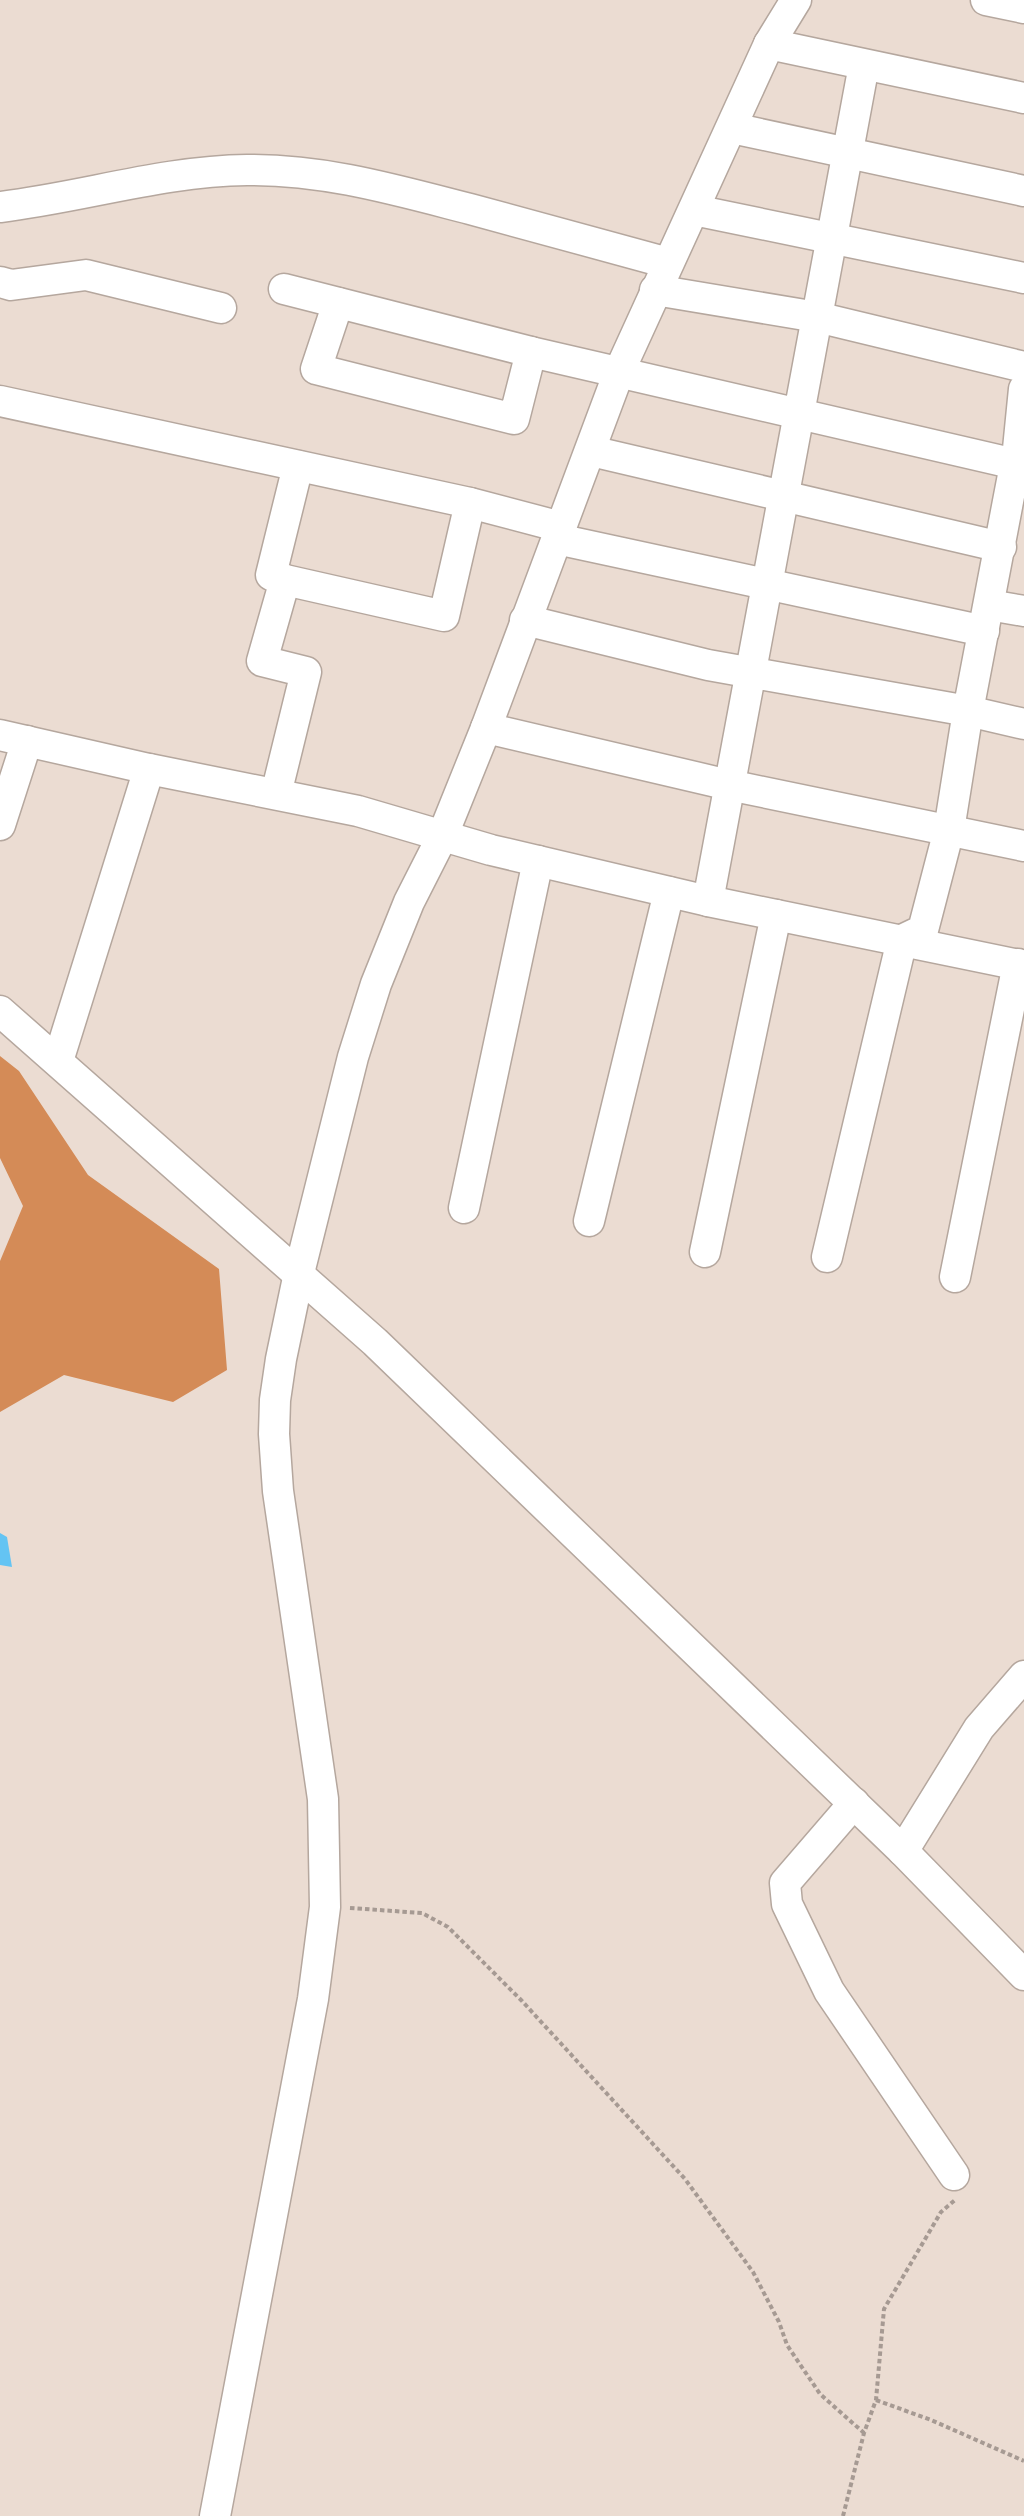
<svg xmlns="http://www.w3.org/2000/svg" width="1024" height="2516" font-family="'Crimson Pro',serif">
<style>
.forest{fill:#d48b57}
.water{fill:#64c4f3}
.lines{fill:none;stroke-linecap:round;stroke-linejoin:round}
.minor-casing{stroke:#b5a79e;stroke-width:33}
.path{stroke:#a69a93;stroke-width:4;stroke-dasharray:4.5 3;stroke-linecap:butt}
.minor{stroke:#fff;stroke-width:30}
</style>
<rect width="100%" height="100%" fill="#ebdcd2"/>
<polygon class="forest" points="0,1056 19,1071 88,1175 219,1269 227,1370 173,1402 64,1375 0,1412 0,1261 23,1206 0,1158"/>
<polygon class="water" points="0,1533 7,1537 12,1567 0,1565"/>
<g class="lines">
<defs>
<g id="minor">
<polyline points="986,0 1024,8"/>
<polyline points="769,44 1024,98"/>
<polyline points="732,128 1024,191"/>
<path d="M0 207C83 197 163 171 247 170 324 169 396 190 470 209 536 227 602 245 668 263"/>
<polyline points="694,210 1024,278"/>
<polyline points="0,282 11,285 86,275 221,308"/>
<polyline points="284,289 531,352 1024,466"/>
<polyline points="655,290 817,317 1024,367"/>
<polyline points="338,303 316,369 514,419 531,352"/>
<polyline points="0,401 470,503 561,527"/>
<polyline points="591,451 1001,547"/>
<polyline points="557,539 984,631"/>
<polyline points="285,580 444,616 470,503"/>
<polyline points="989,605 1024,611"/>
<polyline points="525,620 708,665 968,711 1024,724"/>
<polyline points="486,728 729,785 1024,846"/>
<polyline points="0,735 149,769 358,811 491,850 708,901 1024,966"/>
<polyline points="276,794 306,672 262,661 285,580 271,575 298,466"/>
<polyline points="0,825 27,741"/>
<polyline points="708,901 864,65"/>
<polyline points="902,940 923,930 949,830 968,711 1018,449 1024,389"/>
<polyline points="0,1011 375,1342 903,1851 1024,1975"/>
<polyline points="58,1061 149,769"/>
<polyline points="464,1208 538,861"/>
<polyline points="589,1221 669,892"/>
<polyline points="705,1252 776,915"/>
<polyline points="827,1257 902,940"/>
<polyline points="955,1277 1018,964"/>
<polyline points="854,1803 785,1883 787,1904 829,1991 954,2175"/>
<polyline points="903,1851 979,1728 1024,1676"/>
<polyline points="215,2516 313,1999 325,1907 323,1799 278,1491 274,1434 275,1400 281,1359 299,1273 353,1057 376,984 409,902 442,837 486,728 619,372 769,44 796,0"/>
</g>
</defs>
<use href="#minor" class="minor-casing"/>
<g class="path">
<polyline points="350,1908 422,1913 448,1927 522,2001 685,2179 753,2272 779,2322 787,2345 820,2394 864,2433"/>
<polyline points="876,2400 931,2420 1024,2461"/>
<polyline points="843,2516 864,2433 876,2400 884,2309 941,2212 955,2200"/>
</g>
<use href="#minor" class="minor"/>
</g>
</svg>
